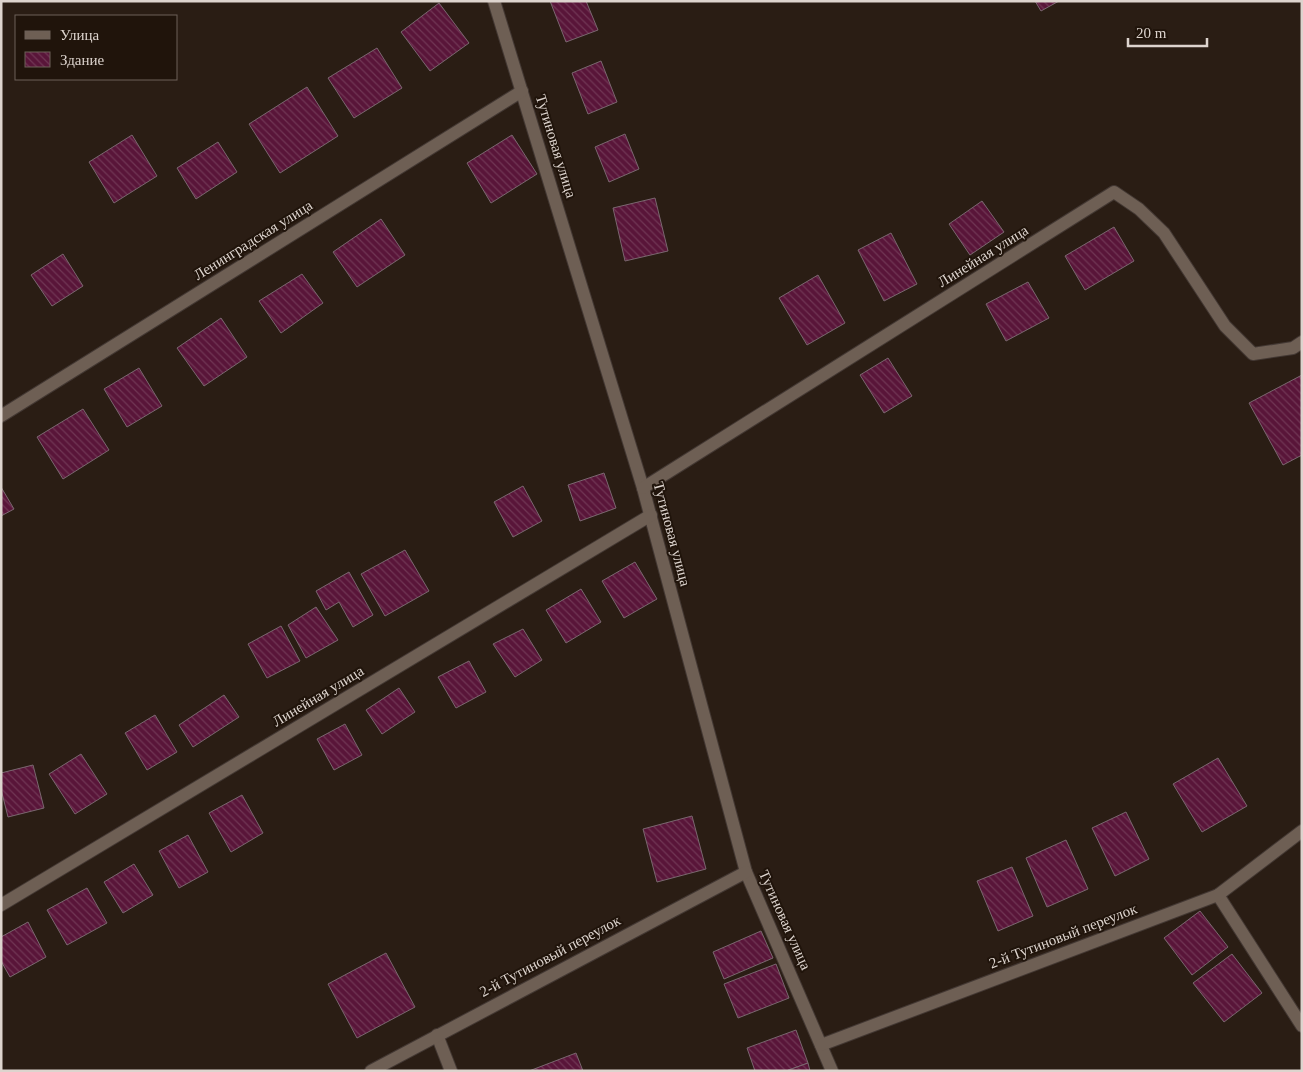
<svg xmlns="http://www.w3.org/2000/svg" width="1303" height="1072" font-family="Georgia,serif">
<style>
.building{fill:url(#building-back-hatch);stroke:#7a676f}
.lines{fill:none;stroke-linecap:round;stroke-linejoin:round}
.minor-casing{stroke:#433833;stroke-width:14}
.minor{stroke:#6e5f54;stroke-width:12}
.labels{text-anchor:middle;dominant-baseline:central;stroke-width:4;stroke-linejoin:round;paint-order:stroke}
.street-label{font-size:15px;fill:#ddd4ce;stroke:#20140b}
</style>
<defs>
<pattern id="building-back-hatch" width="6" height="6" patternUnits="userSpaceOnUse" patternTransform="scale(1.25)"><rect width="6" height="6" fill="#591539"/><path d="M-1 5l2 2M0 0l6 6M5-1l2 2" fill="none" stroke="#703654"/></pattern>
</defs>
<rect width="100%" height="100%" fill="#2a1d14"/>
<g class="building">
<polygon points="550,1 586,1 598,30 566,42"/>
<polygon points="1035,1 1059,1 1041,11"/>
<polygon points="439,3 469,43 430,71 401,32"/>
<polygon points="377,48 402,88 354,118 328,78"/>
<polygon points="601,61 617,102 588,114 572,73"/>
<polygon points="307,87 338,136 280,173 249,124"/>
<polygon points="625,134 639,169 609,182 595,147"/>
<polygon points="132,135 157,176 114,203 89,162"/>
<polygon points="512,135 537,174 491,203 467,163"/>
<polygon points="218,142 237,172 196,199 177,168"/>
<polygon points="655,198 668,251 625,261 613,208"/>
<polygon points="982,201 1004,232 970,255 949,224"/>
<polygon points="381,219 405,255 357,287 333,252"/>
<polygon points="1114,227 1134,261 1085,290 1065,256"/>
<polygon points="891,233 917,284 884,301 858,250"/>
<polygon points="63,254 83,286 52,306 31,275"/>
<polygon points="302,274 323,303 281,333 259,301"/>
<polygon points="818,275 845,323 807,345 779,298"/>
<polygon points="1028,282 1049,318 1006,341 986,304"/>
<polygon points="221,318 247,357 204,386 177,348"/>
<polygon points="888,358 912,396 884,413 860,375"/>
<polygon points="139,368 162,406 127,427 104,389"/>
<polygon points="1302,375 1302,455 1283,465 1249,403"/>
<polygon points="83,409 109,450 63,479 37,437"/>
<polygon points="604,473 616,508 580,521 568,485"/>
<polygon points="523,486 542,521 513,537 494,502"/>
<polygon points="1,487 14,509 1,516"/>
<polygon points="405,550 429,591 385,616 361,574"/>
<polygon points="635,562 657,599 624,618 602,581"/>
<polygon points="349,572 373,615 353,627 339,602 326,610 316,591"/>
<polygon points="581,589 601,622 566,643 546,610"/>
<polygon points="316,607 338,640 306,658 288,625"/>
<polygon points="281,626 300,661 267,678 248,644"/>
<polygon points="523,629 542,660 515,677 493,644"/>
<polygon points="469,661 486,692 456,708 438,677"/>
<polygon points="399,688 415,712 382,734 366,710"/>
<polygon points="224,695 239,717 193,747 179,725"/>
<polygon points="155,715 177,752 147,770 125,733"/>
<polygon points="345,724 362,755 334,770 317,739"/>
<polygon points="81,754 107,794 75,814 49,774"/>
<polygon points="1218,758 1247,806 1202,832 1173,784"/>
<polygon points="33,765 44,808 8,817 1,789 1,773"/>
<polygon points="242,795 263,833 231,852 209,813"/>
<polygon points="1126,812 1149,859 1115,876 1092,828"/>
<polygon points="692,816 706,869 657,882 643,829"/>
<polygon points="188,835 208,872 179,888 159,851"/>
<polygon points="1066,840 1088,889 1047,907 1026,858"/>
<polygon points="134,864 153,895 123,913 104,882"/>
<polygon points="1012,867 1033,916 998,931 977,881"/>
<polygon points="87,888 107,923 67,945 47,910"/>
<polygon points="1200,911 1228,947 1192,975 1164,938"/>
<polygon points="28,922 46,957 10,977 1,961 1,937"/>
<polygon points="761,931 773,958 724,979 713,952"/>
<polygon points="386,953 415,1007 357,1038 328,984"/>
<polygon points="1232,954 1262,993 1224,1022 1193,983"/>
<polygon points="776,964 789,998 738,1018 724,984"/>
<polygon points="796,1030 808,1063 786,1071 755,1071 747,1048"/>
<polygon points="576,1053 583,1071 529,1071"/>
<polygon points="808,1063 810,1071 786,1071"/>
</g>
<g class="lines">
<defs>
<g id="minor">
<polyline points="494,1 643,488 746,872 832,1071"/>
<polyline points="1,416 522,91"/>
<polyline points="643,488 1114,192 1139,209 1164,233 1225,326 1253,354 1293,348 1302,342"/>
<polyline points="1218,895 1302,1026"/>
<polyline points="1,905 651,515"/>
<polyline points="437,1035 451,1071"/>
<polyline points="821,1045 1218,895 1302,831"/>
<polyline points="371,1071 746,872"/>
</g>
</defs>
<use href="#minor" class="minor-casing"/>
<use href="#minor" class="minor"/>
</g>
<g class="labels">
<g class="street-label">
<text transform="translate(556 146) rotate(73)">Тутиновая улица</text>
<text transform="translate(253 240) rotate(-32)">Ленинградская улица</text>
<text transform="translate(983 256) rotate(-32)">Линейная улица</text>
<text transform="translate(672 534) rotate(75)">Тутиновая улица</text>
<text transform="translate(318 696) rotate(-31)">Линейная улица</text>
<text transform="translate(785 920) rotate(66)">Тутиновая улица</text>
<text transform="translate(1063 936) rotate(-21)">2-й Тутиновый переулок</text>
<text transform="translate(550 956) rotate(-28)">2-й Тутиновый переулок</text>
</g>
</g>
<rect width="1303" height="1072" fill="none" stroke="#ddd4ce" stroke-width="5"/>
<rect x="15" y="15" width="162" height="65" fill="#20140b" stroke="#6c6159"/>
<rect x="25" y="31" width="25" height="8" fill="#6e5f54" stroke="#6c6159"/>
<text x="60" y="40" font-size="15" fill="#ddd4ce">Улица</text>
<rect x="25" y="52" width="25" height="15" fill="url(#building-back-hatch)" stroke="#6c6159"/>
<text x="60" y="65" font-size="15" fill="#ddd4ce">Здание</text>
<path d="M1128 38v8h79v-8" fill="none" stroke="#ddd4ce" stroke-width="2.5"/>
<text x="1136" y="38" font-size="15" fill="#ddd4ce" stroke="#20140b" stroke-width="4" paint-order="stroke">20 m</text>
</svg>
